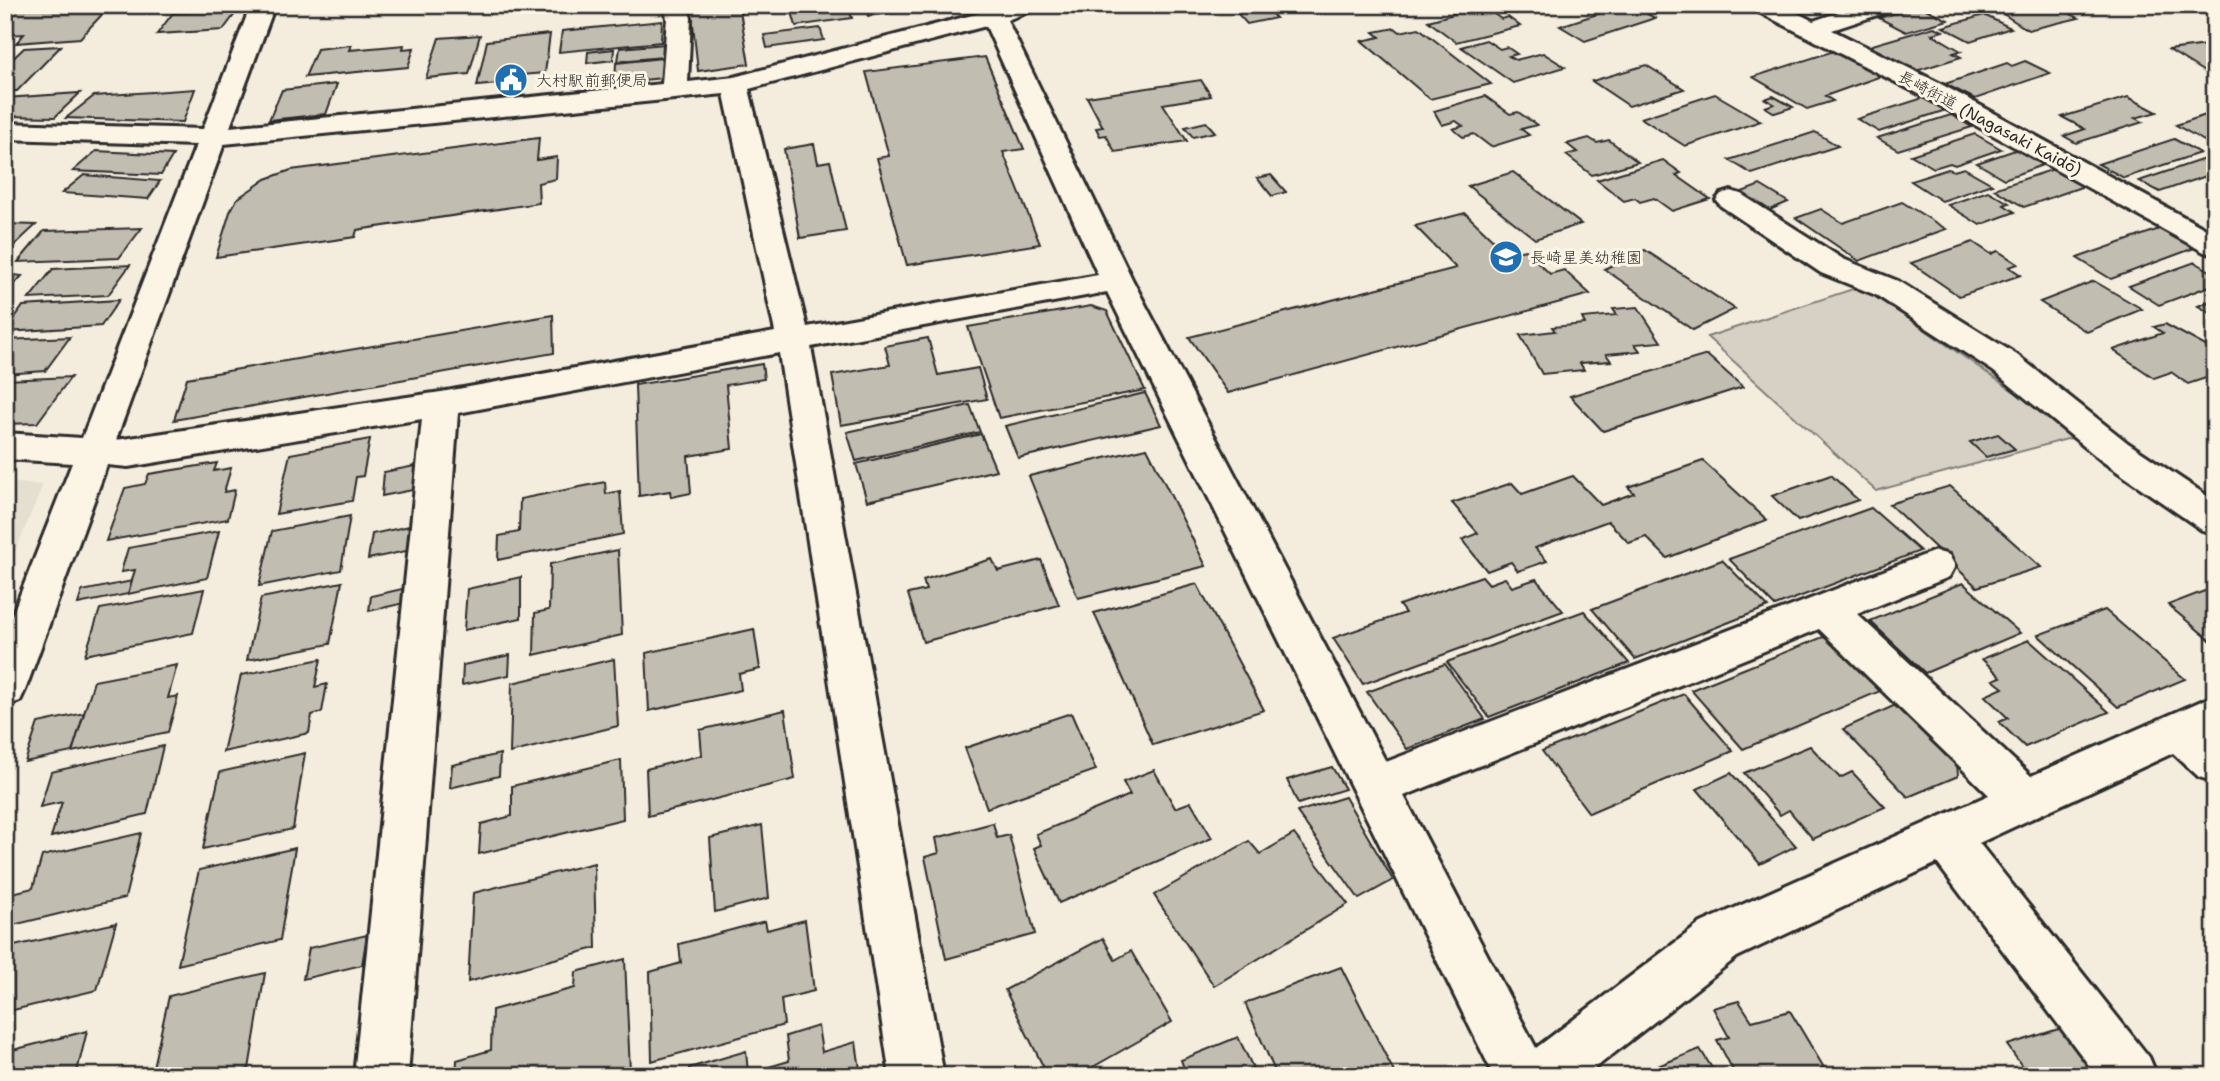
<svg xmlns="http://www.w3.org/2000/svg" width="2220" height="1081" font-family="'Shantell Sans','Klee One',sans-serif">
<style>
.built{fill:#e5dfd0}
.green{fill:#d6d1c4;stroke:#807e78;stroke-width:2}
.building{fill:#c2bdb1;stroke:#2b2b2b;stroke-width:2}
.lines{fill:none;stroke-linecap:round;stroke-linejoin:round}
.street-casing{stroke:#2b2b2b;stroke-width:6}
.street{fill:#fcf5e5;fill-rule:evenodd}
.labels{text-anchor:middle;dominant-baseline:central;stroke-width:6;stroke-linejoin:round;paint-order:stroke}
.far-poi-label{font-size:16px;fill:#2b2b2b;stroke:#fcf5e5;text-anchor:start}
.far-street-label{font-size:16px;fill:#2b2b2b;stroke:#fcf5e5}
</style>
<rect width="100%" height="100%" fill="#f4edde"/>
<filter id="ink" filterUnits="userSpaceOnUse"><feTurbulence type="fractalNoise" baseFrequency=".0143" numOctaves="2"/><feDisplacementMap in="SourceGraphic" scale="14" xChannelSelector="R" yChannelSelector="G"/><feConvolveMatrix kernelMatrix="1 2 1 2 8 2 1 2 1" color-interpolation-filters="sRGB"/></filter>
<g filter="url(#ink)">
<polygon class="built" points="5,482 43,485 5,576"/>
<polygon class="green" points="1862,286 2078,436 1876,491 1707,337"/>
<g class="building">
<polygon points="5,5 111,5 80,38 16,43 24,34 5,35"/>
<polygon points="136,5 209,5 132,11"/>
<polygon points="691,5 739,5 749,64 698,71"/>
<polygon points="790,5 847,5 852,18 796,26"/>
<polygon points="864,5 922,5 923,9 868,16"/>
<polygon points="1625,5 1631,5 1655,18 1585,41 1560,26"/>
<polygon points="2019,5 2053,5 2079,18 2028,30 1997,10"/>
<polygon points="1483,6 1501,19 1508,17 1520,26 1456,42 1428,21"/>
<polygon points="1920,6 1948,20 1906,32 1879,18"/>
<polygon points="1266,8 1276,18 1247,24 1237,13"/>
<polygon points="238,10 223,30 157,34 173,13"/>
<polygon points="1984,15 2011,28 1970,41 1943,27"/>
<polygon points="662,21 661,42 559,52 562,31"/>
<polygon points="1934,27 1943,31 1932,34 1961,51 1953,53 1961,57 1916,71 1869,46"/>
<polygon points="820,28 824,40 767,48 764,35"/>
<polygon points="1395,28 1400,32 1419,28 1491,84 1430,99 1362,41 1380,37 1374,32"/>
<polygon points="550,34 545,73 509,76 508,83 477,86 487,41"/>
<polygon points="480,35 469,74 426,78 439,38"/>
<polygon points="1486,40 1500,49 1507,47 1517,54 1509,56 1516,60 1543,53 1565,67 1513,83 1461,47"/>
<polygon points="665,44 664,57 618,61 620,48"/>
<polygon points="2215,44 2215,72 2206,73 2169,50"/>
<polygon points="351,45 349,50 404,45 403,49 414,48 408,67 305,77 317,49"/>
<polygon points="61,46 17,91 5,91 5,66 24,48"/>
<polygon points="614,49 613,60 587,63 588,52"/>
<polygon points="1837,50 1884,75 1825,96 1833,101 1807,109 1753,77"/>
<polygon points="985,57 1024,149 1003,152 1040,244 907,265 877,158 889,156 866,72"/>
<polygon points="662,58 662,78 615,83 616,63"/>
<polygon points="2025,61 2050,73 1975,99 1945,84 2007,63 2012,66"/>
<polygon points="1646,65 1684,89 1629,106 1592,81"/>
<polygon points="1201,80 1211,96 1163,104 1187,141 1115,152 1106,135 1100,136 1096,128 1103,127 1087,97"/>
<polygon points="337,84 326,114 269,120 282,90"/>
<polygon points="195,89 183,122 66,118 94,96"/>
<polygon points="80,93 55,117 5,116 5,98"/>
<polygon points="1715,94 1761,121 1685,146 1641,118"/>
<polygon points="1485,96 1510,114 1518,112 1537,125 1521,129 1529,135 1491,147 1474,134 1463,137 1453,129 1463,126 1456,121 1442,125 1434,111"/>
<polygon points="1773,96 1793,107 1775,113 1765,107 1774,104 1765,99"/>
<polygon points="1926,97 1949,109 1879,132 1857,119"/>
<polygon points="2128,97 2157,112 2135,118 2143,122 2076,143 2064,136 2085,129 2062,117"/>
<polygon points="2215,112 2215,140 2206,142 2176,125"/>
<polygon points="1951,115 1972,127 1898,150 1877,138"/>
<polygon points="1206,122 1215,132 1193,137 1185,127"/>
<polygon points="1815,132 1838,146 1752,174 1729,160"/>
<polygon points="1975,134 2001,149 1955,165 1950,163 1934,168 1911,155"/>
<polygon points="539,138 537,160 557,157 556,179 538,183 539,203 357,230 355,237 216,257 230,212 237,199 266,179 291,170"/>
<polygon points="1589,138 1597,143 1609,140 1638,162 1592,175 1566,155 1577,152 1567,144"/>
<polygon points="2174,139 2200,153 2124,178 2098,164"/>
<polygon points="814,144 818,163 830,161 846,231 800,238 784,149"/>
<polygon points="2021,148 2048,163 2004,179 1977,163"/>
<polygon points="96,151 173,155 161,175 73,171"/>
<polygon points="2213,156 2215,173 2160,192 2139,181"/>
<polygon points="1663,160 1681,173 1676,175 1710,199 1672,211 1654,198 1640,202 1635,198 1624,201 1597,180"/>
<polygon points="1964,168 1992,184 1942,201 1911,181 1948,169 1954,171"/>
<polygon points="2054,169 2084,186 2024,207 1994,189"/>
<polygon points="1513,172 1581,224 1535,239 1468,186"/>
<polygon points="84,175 160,181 148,199 62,193"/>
<polygon points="1271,175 1286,192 1272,196 1257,178"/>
<polygon points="1760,185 1788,202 1765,212 1737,194"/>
<polygon points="1988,191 2009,203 2004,205 2015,212 1980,225 1948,205"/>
<polygon points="1902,202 1946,229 1859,261 1796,218 1821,209 1843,223"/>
<polygon points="1465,213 1508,254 1525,250 1550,274 1564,270 1590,294 1228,393 1189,337 1456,268 1415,226"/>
<polygon points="5,224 36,225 5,254"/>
<polygon points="142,228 119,258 18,262 44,231"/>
<polygon points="2162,228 2197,247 2111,279 2077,258"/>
<polygon points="1973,242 1991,254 1998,251 2018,264 2009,267 2021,275 1959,296 1911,263"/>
<polygon points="1645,250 1735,309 1693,330 1604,269"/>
<polygon points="2195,262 2215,274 2215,284 2159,305 2129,286"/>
<polygon points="130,265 108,295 29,299 53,269"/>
<polygon points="5,274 22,276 5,294"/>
<polygon points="2094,281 2142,309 2087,332 2040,302"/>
<polygon points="2215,299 2215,316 2198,306"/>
<polygon points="119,300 101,326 5,332 23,306"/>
<polygon points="1091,306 1107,311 1145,390 999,418 968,327"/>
<polygon points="1638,307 1661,342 1635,344 1640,351 1606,354 1611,361 1580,363 1584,370 1542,374 1520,335 1555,331 1552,327 1585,324 1582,318 1617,315 1613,309"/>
<polygon points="553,315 554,353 174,420 187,378"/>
<polygon points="2165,324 2215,351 2215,375 2188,384 2171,372 2154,378 2113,350 2163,333 2154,327"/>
<polygon points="70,337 45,371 5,374 5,340"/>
<polygon points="928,338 938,375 978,368 987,399 841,425 832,375 890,365 885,346"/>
<polygon points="1707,355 1743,387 1603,431 1570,396"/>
<polygon points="762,364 764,379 726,385 732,449 688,456 691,493 671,497 670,491 639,496 635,385"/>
<polygon points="71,377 37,423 5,424 5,380"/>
<polygon points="1145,393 1161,425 1018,458 1005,426"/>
<polygon points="970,405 980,432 856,461 847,432"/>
<polygon points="981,434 996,470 867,501 856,464"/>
<polygon points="1998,434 2015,449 1986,457 1970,442"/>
<polygon points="370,439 363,476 356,477 352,501 276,514 290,454"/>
<polygon points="1147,448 1206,566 1078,598 1029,476"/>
<polygon points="1703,461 1767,520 1667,558 1646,537 1629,543 1608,521 1535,548 1547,561 1518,571 1511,562 1487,571 1462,540 1478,533 1452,503 1512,483 1522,494 1573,476 1601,505 1634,493 1628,487"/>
<polygon points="217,463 214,471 231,468 224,492 235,490 228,519 106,541 125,488 145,484 149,474"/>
<polygon points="425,464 423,488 382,496 384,472"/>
<polygon points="1831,475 1858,500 1798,521 1772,496"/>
<polygon points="605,482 606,494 620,491 623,534 498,560 499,536 519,532 520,499"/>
<polygon points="1950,486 2041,567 1977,587 1889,504"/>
<polygon points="1871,508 1920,551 1775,606 1729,559"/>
<polygon points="350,516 341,570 259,586 272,531"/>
<polygon points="414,525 411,550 368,559 372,534"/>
<polygon points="219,531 207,578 128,594 135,570 121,572 128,548"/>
<polygon points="618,550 622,635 534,655 535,613 549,610 550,564"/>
<polygon points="992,559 998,571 1041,560 1059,605 923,642 908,594 926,590 923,580"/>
<polygon points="1722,560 1768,607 1635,659 1592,609"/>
<polygon points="1482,576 1489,584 1505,578 1512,587 1536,579 1563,611 1363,684 1333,638 1405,613 1399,605"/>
<polygon points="521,577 521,618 464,630 467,589"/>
<polygon points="132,581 128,594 78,604 82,591"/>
<polygon points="342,582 330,644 247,660 261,598"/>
<polygon points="1963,583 2020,633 1925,673 1870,621"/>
<polygon points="1197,584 1264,710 1153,745 1094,613"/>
<polygon points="411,587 409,602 369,611 371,596"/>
<polygon points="2215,587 2215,644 2168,605"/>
<polygon points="204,589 193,633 85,655 100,609"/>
<polygon points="2105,610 2185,679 2118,707 2038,635"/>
<polygon points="1584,611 1629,663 1489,717 1447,662"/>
<polygon points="754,629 760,669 739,674 741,690 649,711 646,653"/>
<polygon points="1823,637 1840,644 1885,689 1743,749 1691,690"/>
<polygon points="2029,640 2109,712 2025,747 1999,722 2008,718 1985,696 2003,688 1993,680 2001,677 1982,659"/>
<polygon points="510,655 509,675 462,685 463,665"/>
<polygon points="321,659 315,687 327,684 322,712 312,715 309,733 223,752 241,675"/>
<polygon points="614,659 618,726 510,753 512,683"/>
<polygon points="1445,664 1485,719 1407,749 1367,692"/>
<polygon points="177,665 168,698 178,696 168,732 72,752 94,681"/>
<polygon points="1684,694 1733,751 1589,813 1542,751"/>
<polygon points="1900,703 1957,761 1958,776 1908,797 1843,729"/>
<polygon points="785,710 795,779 648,816 646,769 702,755 700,730"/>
<polygon points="84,713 72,752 25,762 38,723"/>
<polygon points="1071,713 1096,770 987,808 965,748"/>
<polygon points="163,746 147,814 51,837 62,802 40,807 51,772"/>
<polygon points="1810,746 1840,778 1852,772 1885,807 1813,839 1789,810 1780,815 1744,773"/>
<polygon points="305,753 293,829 203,849 220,772"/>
<polygon points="500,754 499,776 450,788 452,765"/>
<polygon points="621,760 623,819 479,854 481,824 512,816 512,786"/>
<polygon points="1332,767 1345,789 1298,804 1287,780"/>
<polygon points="1154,770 1175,808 1191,802 1212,838 1059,903 1034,848 1041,845 1036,834 1130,795 1123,782"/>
<polygon points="1731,773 1796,846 1760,864 1697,789"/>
<polygon points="1345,797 1393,880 1359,899 1297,812"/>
<polygon points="993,823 997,838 1009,835 1035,934 946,959 925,857 939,853 936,838"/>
<polygon points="762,825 769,898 715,912 710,838"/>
<polygon points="141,833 125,898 5,927 8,894 33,888 42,856"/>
<polygon points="1294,834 1348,904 1214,986 1154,895 1249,841 1260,854"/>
<polygon points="295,848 280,940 178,965 199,870"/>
<polygon points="594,863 596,948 468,982 473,893"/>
<polygon points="805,920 814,991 781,999 784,1025 652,1061 650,972 681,963 679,944 765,921 767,930"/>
<polygon points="116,923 97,990 5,1012 5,948"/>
<polygon points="367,935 362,965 303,979 309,948"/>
<polygon points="1103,938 1115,960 1131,951 1172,1022 1077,1076 1048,1076 1005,990"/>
<polygon points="625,959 630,1072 615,1076 456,1076 457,1060 491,1050 492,1010 575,988 576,972"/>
<polygon points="1341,967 1396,1076 1277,1076 1245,1003"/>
<polygon points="265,973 249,1069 224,1076 151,1076 169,996"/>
<polygon points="1739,1001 1752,1021 1790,1011 1829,1076 1736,1076 1717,1040 1729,1037 1713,1008"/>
<polygon points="818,1026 822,1052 856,1042 861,1076 690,1076 689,1068 746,1051 748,1073 789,1061 786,1036"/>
<polygon points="2062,1028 2098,1076 2029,1076 2007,1045"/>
<polygon points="87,1031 76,1076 5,1076 5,1052"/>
<polygon points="1238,1037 1257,1076 1187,1076 1181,1060"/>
<polygon points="1700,1049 1717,1076 1633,1076"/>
</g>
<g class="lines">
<defs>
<g id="street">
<path d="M251 5H275L230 127 662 84 667 18 663 5H687L691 18 688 82 734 77 980 13 976 5H1037L1033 10 1007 20 1133 281 1386 762 1935 551 1949 555 1955 566 1949 577 1857 614 2031 776 2215 695V782L2199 777 2173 753 1979 843 2149 1057 2157 1076H2097L1937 863 1737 957 1585 1076H1494L1107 292 811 347 944 1076H890L779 353 458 413 408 1076H354L422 419 128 467 107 465 26 688 20 701 5 706V633L72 463 5 459V433L82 438 196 145 5 139V123L203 129ZM986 26 1098 275 807 327 749 89ZM724 94 775 332 441 392 116 440 224 144ZM1819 629 1989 795 1701 923 1536 1048 1404 796Z"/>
<polygon points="1751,5 1782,5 1813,21 1860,5 1897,5 1893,10 1832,30 1939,83 2215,234 2215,255 2204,252 1921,95 1755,10"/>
<polygon points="1731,191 1741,194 1843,259 1898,281 2017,355 2128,443 2215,501 2215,534 2202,530 2102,461 1993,371 1876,295 1821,273 1721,206 1716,200 1721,194"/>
</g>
</defs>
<use href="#street" class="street-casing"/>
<use href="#street" class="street"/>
</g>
</g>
<defs>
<symbol id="civic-disc" viewBox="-11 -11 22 22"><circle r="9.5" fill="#1f6fb2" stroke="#fcf5e5"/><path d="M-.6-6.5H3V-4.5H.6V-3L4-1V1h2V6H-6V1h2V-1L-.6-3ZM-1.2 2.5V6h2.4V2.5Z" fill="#fff"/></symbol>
<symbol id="school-disc" viewBox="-11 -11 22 22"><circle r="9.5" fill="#1f6fb2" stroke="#fcf5e5"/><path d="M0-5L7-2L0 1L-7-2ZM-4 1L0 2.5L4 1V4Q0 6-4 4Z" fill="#fff"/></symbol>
</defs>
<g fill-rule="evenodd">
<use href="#civic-disc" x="492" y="61" width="38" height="38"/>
<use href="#school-disc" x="1487" y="238" width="38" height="38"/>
</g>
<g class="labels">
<g class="far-poi-label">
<text x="536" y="80">大村駅前郵便局</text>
<text x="1530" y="257">長崎星美幼稚園</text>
</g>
<g class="far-street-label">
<text transform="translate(1990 123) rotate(28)">長崎街道 (Nagasaki Kaidō)</text>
</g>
</g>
<rect width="2220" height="1081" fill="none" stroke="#fcf5e5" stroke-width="28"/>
<rect x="14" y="14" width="2192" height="1053" fill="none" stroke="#2b2b2b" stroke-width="2.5" filter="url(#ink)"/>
</svg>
